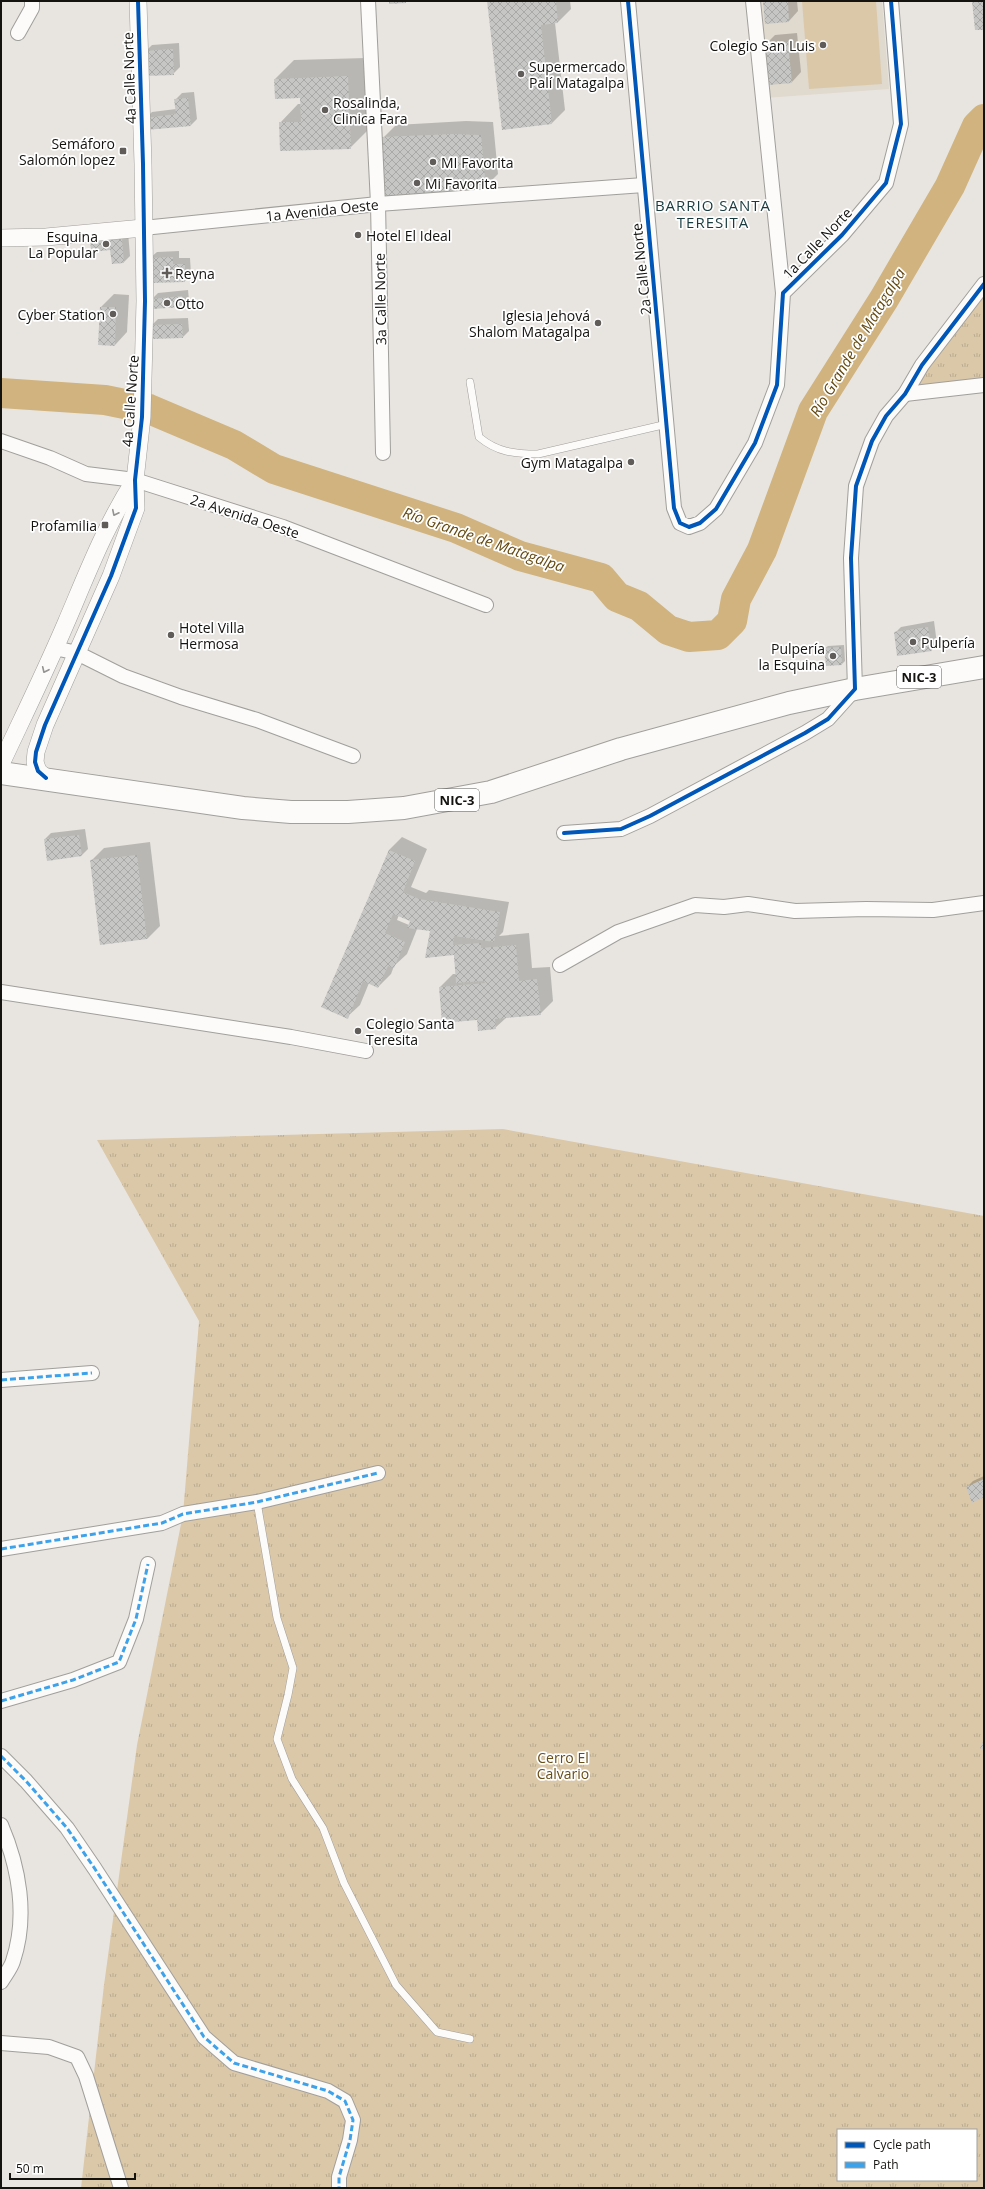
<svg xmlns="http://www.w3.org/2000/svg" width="985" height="2189" font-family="'Open Sans',sans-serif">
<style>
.built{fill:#e0d9ce}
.green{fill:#dbc8a8}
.park{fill:url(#park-tufts);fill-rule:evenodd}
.shadow{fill:#0003;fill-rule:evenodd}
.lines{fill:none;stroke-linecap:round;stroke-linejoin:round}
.river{stroke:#d0b37f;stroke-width:30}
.building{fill:url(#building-cross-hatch)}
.service-casing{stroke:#a19f9b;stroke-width:8}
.minor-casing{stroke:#a19f9b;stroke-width:16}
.tertiary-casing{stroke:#a19f9b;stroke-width:18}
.primary-casing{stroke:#a19f9b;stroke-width:24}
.service{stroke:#fcfbfa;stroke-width:7}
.minor{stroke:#fcfbfa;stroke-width:14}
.tertiary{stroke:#fcfbfa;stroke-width:17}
.primary{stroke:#fcfbfa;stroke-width:22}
.quiet{stroke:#3da2ea;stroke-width:3;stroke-dasharray:6 3;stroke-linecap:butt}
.cycleway-casing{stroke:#fff;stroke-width:6}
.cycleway{stroke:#0057b8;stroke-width:4}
.oneway{stroke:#949391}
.poi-dot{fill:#5f5c59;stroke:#fff;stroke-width:1.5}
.labels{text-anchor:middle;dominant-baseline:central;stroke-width:3.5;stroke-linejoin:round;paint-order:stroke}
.shield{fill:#fff;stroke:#5b5a58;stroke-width:1}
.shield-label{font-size:13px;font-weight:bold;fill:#151310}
.poi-label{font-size:14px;fill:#151310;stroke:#fff;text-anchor:start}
.street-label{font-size:14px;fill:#151310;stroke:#fff}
.park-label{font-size:14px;fill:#694e17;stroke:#fff}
.neighbourhood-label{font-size:15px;letter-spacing:1px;fill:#193b3f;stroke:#fff}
.water-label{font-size:15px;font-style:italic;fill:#644910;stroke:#fff}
</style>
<defs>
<pattern id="park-tufts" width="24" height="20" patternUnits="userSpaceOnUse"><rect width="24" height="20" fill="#dbc8a8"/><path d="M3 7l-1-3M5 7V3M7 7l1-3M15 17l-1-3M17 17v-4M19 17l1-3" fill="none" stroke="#bbab90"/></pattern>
<pattern id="building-cross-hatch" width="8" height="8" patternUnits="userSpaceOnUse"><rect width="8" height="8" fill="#c6c7c5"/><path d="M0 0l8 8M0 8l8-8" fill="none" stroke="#a9aaa8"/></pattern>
</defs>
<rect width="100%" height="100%" fill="#e8e5e0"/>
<polygon class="built" points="757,1 882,1 889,89 765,98"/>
<polygon class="green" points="802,1 876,1 882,84 809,89"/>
<g class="park">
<polygon points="984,287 984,385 905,394"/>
<path d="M503 1129 984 1216V2188H81L104 1985 137 1745 183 1514 199 1321 97 1140ZM838 2130H976V2180H838Z"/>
</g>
<g class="shadow">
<polygon points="488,1 570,1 571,9 558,22 555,23 565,110 552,123 503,128"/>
<polygon points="764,1 797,1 798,11 789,21"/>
<polygon points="797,33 801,72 792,82 766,44 775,35"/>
<polygon points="179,43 180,67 173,74 146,51 152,45"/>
<polygon points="366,58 369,129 350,148 280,123 298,104 302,104 301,97 275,79 294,60"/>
<polygon points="194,92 197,119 191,125 146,118 152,112 176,109 175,100 182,93"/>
<polygon points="466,121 493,122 498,174 485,187 383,138 396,125"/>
<polygon points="128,232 130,256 124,262 111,249"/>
<polygon points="179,251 179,258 190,258 191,274 185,281 150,258 157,252"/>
<polygon points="188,290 189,300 182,306 152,299 158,293"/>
<polygon points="114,294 129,295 127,332 115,345 101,307"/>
<polygon points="188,318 189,331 182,338 152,325 158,319"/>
<polygon points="934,621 937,644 931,650 895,633 901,627"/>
<polygon points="844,645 845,661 842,664 825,648 828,646"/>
<polygon points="85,829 88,849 82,855 45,839 51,833"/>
<path d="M402 837 427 849 411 887 426 893 429 890 509 902 503 932 499 936 529 933 532 968 550 967 553 1001 540 1014 507 1017 495 1028 478 1019 440 987 453 974H456L454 954 431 930 417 929 407 954 394 966 391 974 378 987 369 983 360 1005 347 1017 323 1007 389 850ZM399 915 413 916 409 925 397 920Z"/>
<polygon points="150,842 160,926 147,939 91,861 104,848"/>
<polygon points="984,1476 984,1496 967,1487 973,1481"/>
</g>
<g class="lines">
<polyline class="river" points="1,393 105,400 149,409 234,445 274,469 456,528 520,556 601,578 617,597 639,606 668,630 689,637 718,635 732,621 736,599 762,550 813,411 884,299 950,186 977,126 984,119"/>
</g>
<g class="building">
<polygon points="389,1 406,1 406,3 389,4"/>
<polygon points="487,1 556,1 558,23 541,25 552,124 502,130"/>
<polygon points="763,1 788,1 789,22 765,24"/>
<polygon points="972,1 984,1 984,30 975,30"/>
<polygon points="788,42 792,83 769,85 765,44"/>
<polygon points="173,49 174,75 146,76 145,51"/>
<polygon points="348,76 351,149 280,151 279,122 301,122 300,98 275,99 274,79"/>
<polygon points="188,98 191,126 146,130 145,118 176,114 174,99"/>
<polygon points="452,134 481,135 486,188 384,197 382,137"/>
<polygon points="119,235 122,239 124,263 112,264 110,250 91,252 90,238"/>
<polygon points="173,257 173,264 185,264 185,282 150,283 149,258"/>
<polygon points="182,296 183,307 152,309 151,299"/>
<polygon points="100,307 116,307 115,346 98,345"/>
<polygon points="182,324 183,338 152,339 151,325"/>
<polygon points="928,627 932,651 897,656 894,632"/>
<polygon points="841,647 842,665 826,666 824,648"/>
<polygon points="79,835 82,856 47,861 44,839"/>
<polygon points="389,850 415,861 403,892 419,899 500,912 494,942 454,936 453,945 481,943 481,948 516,945 519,981 537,979 541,1015 495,1019 496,1029 478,1031 477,1020 442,1023 439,987 485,983 484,981 456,983 454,955 425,958 430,931 407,928 410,921 393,914 385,933 405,942 394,968 388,966 378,988 363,981 348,1019 321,1007"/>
<polygon points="137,855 147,939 100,945 90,860"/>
<polygon points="984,1479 984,1497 972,1503 966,1487"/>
<polygon points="984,1740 984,1750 980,1748"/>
</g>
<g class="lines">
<defs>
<g id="service">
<path d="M470 382 479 437C497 452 514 454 538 454L667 424"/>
<polyline points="257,1502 277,1618 293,1668 288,1695 277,1739 292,1779 323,1828 344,1883 396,1985 437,2032 470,2039"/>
</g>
<g id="minor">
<polyline points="368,1 378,204 383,453"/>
<polyline points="628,1 674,508 680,523 689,527 700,523 716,509 755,443 777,385 783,293 842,235 886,183 901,124 891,1"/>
<polyline points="753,1 783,293"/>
<polyline points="18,33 32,8 32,1"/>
<polyline points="143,228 378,204 644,185"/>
<polyline points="905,394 984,385"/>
<polyline points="1,441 50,458 86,474 135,480 283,527 486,605"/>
<polyline points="55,648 77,653 123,676 181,697 257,720 353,756"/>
<polyline points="564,833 621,829 650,816 805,733 828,719 855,689 851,558 856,486 872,441 886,416 905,394 922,365 984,284"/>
<polyline points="560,965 618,932 695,905 724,907 748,904 795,911 866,909 933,910 984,903"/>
<polyline points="1,992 291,1037 366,1051"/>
<polyline points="1,1380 92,1373"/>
<polyline points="1,1549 162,1523 183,1514 257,1502 378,1473"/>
<polyline points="1,1701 73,1680 119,1662 136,1619 148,1564"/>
<polyline points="1,1756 26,1781 67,1828 95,1869 204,2037 234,2063 328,2091 345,2101 353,2120 350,2140 339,2177 339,2188"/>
<path d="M1 1825C19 1867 28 1916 13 1961 11 1968 5 1975 1 1982"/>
<polyline points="1,2043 49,2047 77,2057 86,2076 121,2188"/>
</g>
<g id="tertiary">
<polyline points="1,238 46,237 143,228"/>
<path d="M1 764C23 717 46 670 66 623 87 574 106 524 135 480"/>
<polyline points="46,778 38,771 35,762 36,752 45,725 111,576 136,508 135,480 142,417 145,301 143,164 138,1"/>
</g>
<polyline id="primary" points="1,773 243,808 291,812 348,812 404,808 491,792 621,749 789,703 855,689 984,667"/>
</defs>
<use href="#service" class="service-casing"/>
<use href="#minor" class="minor-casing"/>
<use href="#tertiary" class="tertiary-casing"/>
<use href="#primary" class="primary-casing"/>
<use href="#service" class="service"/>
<use href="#minor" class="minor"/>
<use href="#tertiary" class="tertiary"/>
<use href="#primary" class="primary"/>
<g class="quiet">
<polyline points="1,1380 92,1373"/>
<polyline points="1,1549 162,1523 183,1514 257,1502 378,1473"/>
<polyline points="1,1701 73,1680 119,1662 136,1619 148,1564"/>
<polyline points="1,1756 26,1781 67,1828 95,1869 204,2037 234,2063 328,2091 345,2101 353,2120 350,2140 339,2177 339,2188"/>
</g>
<defs>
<g id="cycleway">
<polyline points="628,1 674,508 680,523 689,527 700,523 716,509 755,443 777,385 783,293 842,235 886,183 901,124 891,1"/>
<polyline points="46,778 38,771 35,762 36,752 45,725 111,576 136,508 135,480 142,417 145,301 143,164 138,1"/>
<polyline points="564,833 621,829 650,816 805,733 828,719 855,689 851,558 856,486 872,441 886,416 905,394 922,365 984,284"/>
</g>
</defs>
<use href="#cycleway" class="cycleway-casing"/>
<use href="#cycleway" class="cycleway"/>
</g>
<defs><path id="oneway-chevron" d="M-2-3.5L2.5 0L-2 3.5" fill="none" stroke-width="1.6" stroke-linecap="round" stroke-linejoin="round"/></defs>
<g class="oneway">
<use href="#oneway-chevron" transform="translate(115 513) rotate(116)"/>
<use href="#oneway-chevron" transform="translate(45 670) rotate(115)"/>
</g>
<g class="poi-dot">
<circle cx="823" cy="45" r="4"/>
<circle cx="521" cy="74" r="4"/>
<circle cx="325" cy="110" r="4"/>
<rect x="119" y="147" width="8" height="8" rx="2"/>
<circle cx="433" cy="162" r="4"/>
<circle cx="417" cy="183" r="4"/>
<circle cx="358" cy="235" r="4"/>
<circle cx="106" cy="244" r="4"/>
<path d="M165 267h4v4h4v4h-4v4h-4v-4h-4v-4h4z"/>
<circle cx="167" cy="303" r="4"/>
<circle cx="113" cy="314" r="4"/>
<circle cx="598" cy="323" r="4"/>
<circle cx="631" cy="462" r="4"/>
<rect x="101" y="521" width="8" height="8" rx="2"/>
<circle cx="171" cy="635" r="4"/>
<circle cx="913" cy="642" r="4"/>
<circle cx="833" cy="656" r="4"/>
<circle cx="358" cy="1031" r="4"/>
</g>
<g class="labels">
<g class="shield">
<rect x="897" y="666" width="44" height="22" rx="3"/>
<rect x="435" y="789" width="44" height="22" rx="3"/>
</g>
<g class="shield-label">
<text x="919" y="677">NIC-3</text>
<text x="457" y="800">NIC-3</text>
</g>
<g class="poi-label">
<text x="815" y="45" text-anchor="end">Colegio San Luis</text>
<text x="529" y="66">Supermercado<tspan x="529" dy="16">Palí Matagalpa</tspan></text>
<text x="333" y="102">Rosalinda,<tspan x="333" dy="16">Clinica Fara</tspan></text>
<text x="115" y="143" text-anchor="end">Semáforo<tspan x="115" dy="16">Salomón lopez</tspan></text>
<text x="441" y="162">MI Favorita</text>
<text x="425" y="183">Mi Favorita</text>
<text x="366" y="235">Hotel El Ideal</text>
<text x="98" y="236" text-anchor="end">Esquina<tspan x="98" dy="16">La Popular</tspan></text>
<text x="175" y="273">Reyna</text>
<text x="175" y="303">Otto</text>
<text x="105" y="314" text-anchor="end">Cyber Station</text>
<text x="590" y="315" text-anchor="end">Iglesia Jehová<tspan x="590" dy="16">Shalom Matagalpa</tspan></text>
<text x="623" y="462" text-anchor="end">Gym Matagalpa</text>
<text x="97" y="525" text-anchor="end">Profamilia</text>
<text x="179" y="627">Hotel Villa<tspan x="179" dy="16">Hermosa</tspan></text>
<text x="921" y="642">Pulpería</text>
<text x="825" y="648" text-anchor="end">Pulpería<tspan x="825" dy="16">la Esquina</tspan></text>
<text x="366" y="1023">Colegio Santa<tspan x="366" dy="16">Teresita</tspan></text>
</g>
<g class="street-label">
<text transform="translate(129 78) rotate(-92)">4a Calle Norte</text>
<text transform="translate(322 210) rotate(-6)">1a Avenida Oeste</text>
<text transform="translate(817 243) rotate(-46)">1a Calle Norte</text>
<text transform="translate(641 269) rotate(-96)">2a Calle Norte</text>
<text transform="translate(380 299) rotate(-91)">3a Calle Norte</text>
<text transform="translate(130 401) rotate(-86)">4a Calle Norte</text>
<text transform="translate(245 516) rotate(18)">2a Avenida Oeste</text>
</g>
<g class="park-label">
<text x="563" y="1757">Cerro El<tspan x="563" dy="16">Calvario</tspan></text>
</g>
<g class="neighbourhood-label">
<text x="713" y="205">BARRIO SANTA<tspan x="713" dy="17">TERESITA</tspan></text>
</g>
<g class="water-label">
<text transform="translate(857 342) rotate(-59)">Río Grande de Matagalpa</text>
<text transform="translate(484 539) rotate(19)">Río Grande de Matagalpa</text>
</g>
</g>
<rect width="985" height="2189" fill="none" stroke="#151310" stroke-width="4"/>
<rect x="837" y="2129" width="140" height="52" fill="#ffffff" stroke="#a1a19f"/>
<rect x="845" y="2142" width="20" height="6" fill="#0057b8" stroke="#a1a19f"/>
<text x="873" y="2149" font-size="12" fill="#151310">Cycle path</text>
<rect x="845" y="2162" width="20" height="6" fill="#3da2ea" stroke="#a1a19f"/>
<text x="873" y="2169" font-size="12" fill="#151310">Path</text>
<path d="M10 2173v6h125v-6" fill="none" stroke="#151310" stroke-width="2"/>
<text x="16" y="2173" font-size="12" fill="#151310" stroke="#ffffff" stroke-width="3" paint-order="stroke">50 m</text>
</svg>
